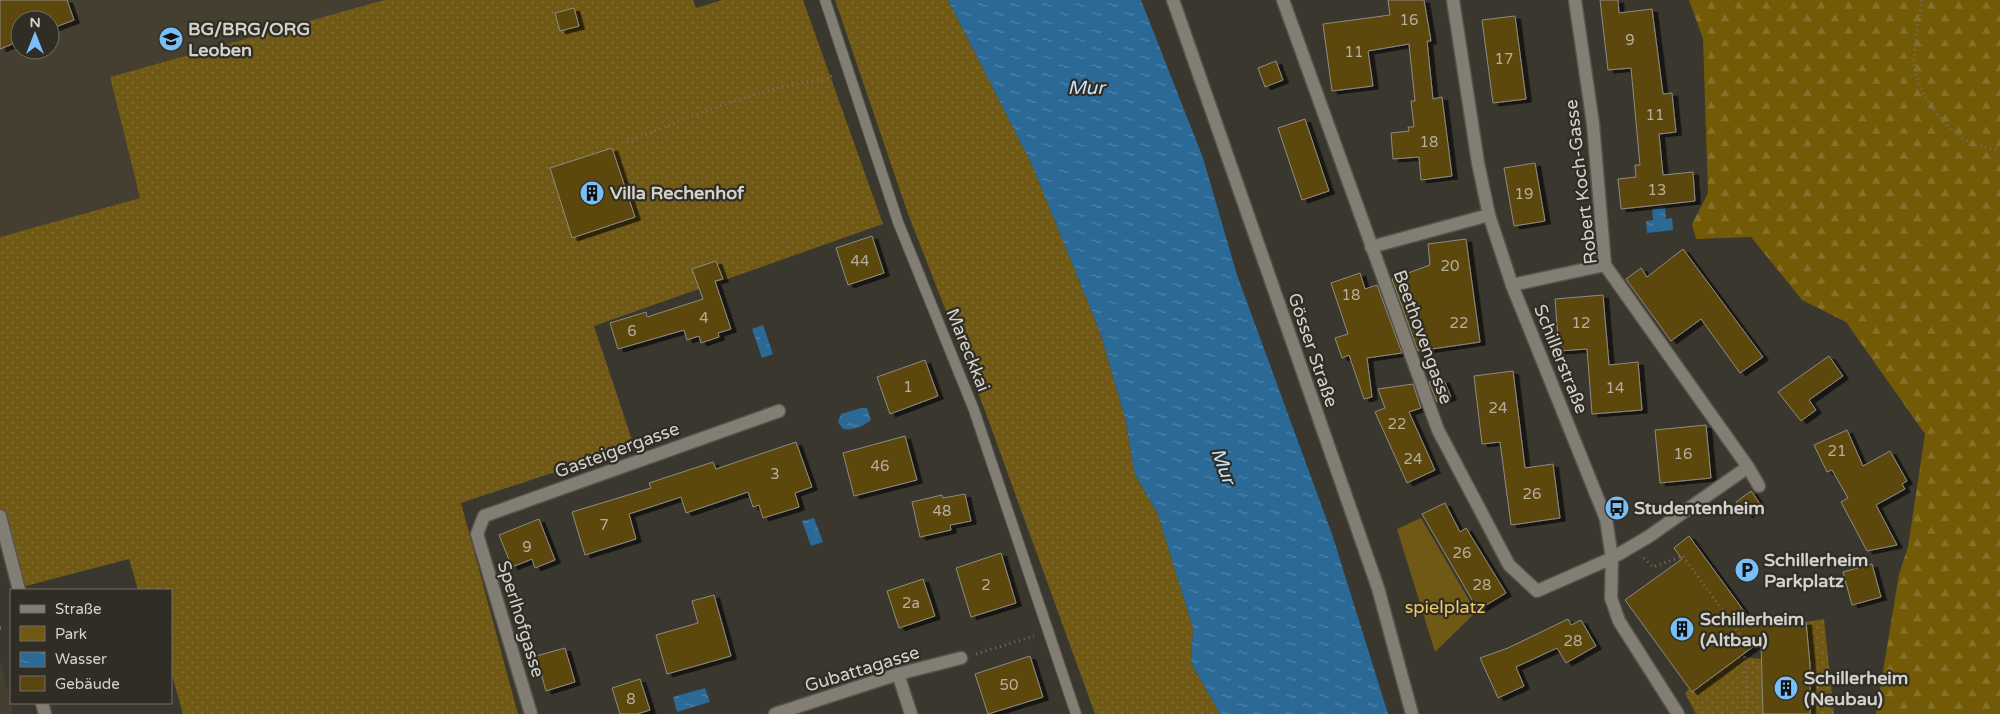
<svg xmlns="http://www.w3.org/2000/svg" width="2000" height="714" font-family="'Varela Round',sans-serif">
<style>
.built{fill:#453f31;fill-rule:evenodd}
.grass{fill:url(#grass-dots)}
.forest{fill:url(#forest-firs)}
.park{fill:#705915}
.water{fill:url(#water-ripples)}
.building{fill:#5b470e;stroke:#8f8b81;filter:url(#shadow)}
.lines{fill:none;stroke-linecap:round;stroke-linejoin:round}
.service-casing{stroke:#57544d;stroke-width:12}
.minor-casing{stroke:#57544d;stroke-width:15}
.secondary-casing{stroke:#57544d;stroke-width:15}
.path{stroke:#726f67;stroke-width:3;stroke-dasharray:1 4;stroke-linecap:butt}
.service{stroke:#827e74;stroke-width:10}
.minor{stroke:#827e74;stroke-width:12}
.secondary{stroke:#827e74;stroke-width:12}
.labels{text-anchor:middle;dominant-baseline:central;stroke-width:4.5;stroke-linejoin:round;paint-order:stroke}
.number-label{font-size:15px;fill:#b6af9d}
.poi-label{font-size:18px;font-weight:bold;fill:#d4d2cd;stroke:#302d24;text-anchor:start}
.street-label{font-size:18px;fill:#d4d2cd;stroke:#302d24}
.park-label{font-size:18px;fill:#f0ca67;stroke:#302d24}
.water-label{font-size:19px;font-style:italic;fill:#c4e4ff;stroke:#302d24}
</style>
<defs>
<pattern id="grass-dots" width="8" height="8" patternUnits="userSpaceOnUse" patternTransform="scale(1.25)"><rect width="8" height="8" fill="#705915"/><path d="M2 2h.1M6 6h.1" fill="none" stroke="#847036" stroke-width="1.8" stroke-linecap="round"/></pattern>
<pattern id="forest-firs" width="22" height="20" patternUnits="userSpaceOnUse" patternTransform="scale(1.25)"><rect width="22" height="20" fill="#735a07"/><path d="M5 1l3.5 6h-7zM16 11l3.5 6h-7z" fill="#86712a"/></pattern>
<pattern id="water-ripples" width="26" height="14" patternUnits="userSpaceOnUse" patternTransform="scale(1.25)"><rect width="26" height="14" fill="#2b6996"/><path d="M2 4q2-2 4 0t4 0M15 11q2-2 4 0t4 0" fill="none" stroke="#5384a8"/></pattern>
<filter id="shadow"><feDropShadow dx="5.5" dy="3" stdDeviation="0" flood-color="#0009"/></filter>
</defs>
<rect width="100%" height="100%" fill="#3a372e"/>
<g class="built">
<path d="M0 0H384L110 77 140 198 0 237ZM20 20H50V50H20Z"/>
<polygon points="0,658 13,714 0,714"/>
</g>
<g class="grass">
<polygon points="384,0 693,0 696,8 722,0 803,0 883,224 594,326 634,446 461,503 518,714 183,714 171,672 171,590 138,590 129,559 18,588 0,516 0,237 140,198 110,77"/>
<polygon points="835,0 948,0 1032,165 1100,332 1125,418 1135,475 1157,512 1193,628 1191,663 1220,714 1095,714 984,408 908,214"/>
<polygon points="1824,619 1834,714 1810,714 1806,622"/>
<polygon points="1740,657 1762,659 1763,714 1696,714 1685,693 1689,689 1692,692"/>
</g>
<polygon class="forest" points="1689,0 2000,0 2000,714 1876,714 1899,574 1908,547 1925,434 1846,322 1802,300 1751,237 1696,239 1692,224 1708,193 1703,39"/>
<polygon class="park" points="1421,518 1476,612 1435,652 1397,529"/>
<g class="water">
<polygon points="948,0 1141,0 1203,158 1237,275 1333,537 1388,714 1220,714 1191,663 1193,628 1157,512 1135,475 1125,418 1100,332 1032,165"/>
<polygon points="1665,207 1666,219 1672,218 1673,230 1647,233 1646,221 1653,220 1652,208"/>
<polygon points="763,325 773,354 762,358 752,329"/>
<path d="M861 408H867L871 420C865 426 851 431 843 429L838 422 841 414Z"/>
<polygon points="814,518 823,542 811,546 802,521"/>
<polygon points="705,688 710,702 677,712 673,697"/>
</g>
<g class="building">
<polygon points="0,0 67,0 74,20 50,29 50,20 20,20 20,41 0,49"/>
<polygon points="1388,0 1424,0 1431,41 1427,41 1433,99 1442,97 1452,176 1421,180 1419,157 1393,159 1391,133 1409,131 1408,127 1414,127 1411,101 1415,101 1409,44 1368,51 1373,86 1332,91 1323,24 1390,15"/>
<polygon points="1600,0 1618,0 1619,13 1652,9 1663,94 1672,93 1676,132 1659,134 1663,175 1693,172 1695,201 1621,209 1618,179 1636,177 1635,165 1640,165 1631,68 1608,70"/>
<polygon points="574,8 579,26 560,31 555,13"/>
<polygon points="1515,16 1526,99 1493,103 1482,20"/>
<polygon points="1276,61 1283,80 1265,87 1258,68"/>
<polygon points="1305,119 1329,191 1302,200 1278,128"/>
<polygon points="612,148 635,217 572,238 550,168"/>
<polygon points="1535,163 1545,221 1514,226 1504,168"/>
<polygon points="872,236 884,273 848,285 836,248"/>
<polygon points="1466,239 1480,342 1418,351 1392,279 1430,265 1428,244"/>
<polygon points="1683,249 1763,357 1740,373 1701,319 1671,341 1626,279 1641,268 1647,277"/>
<polygon points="716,261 723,279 715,281 731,329 718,333 719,337 701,343 699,336 687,340 684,330 618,349 610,323 646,312 647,317 703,299 692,269"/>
<polygon points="1360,273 1365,289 1377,285 1402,353 1367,358 1372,397 1364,399 1349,355 1342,358 1335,338 1348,334 1331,283"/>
<polygon points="1603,295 1609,365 1638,362 1642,410 1592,414 1587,349 1559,351 1555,299"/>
<polygon points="1829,356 1843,376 1809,400 1816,410 1801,421 1778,392"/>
<polygon points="925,360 938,396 890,414 877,377"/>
<polygon points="1513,371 1525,468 1553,464 1560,518 1511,525 1500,442 1482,444 1474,376"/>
<polygon points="1444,380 1451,397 1437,402 1429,382"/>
<polygon points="1413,384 1421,408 1409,412 1435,470 1407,483 1375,412 1385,408 1378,389"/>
<polygon points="1706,425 1711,478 1660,483 1655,430"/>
<polygon points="1847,430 1863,466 1890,451 1907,481 1902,484 1905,489 1876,505 1897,545 1867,551 1841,502 1848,498 1832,470 1827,472 1814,445"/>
<polygon points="905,436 917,480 854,496 843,453"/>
<polygon points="796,442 812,487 795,493 799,507 763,518 759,505 753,507 748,492 686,513 681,497 629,514 636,539 585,555 572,512 651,488 649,483 713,462 716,469"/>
<polygon points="1751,491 1761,505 1747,515 1736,502"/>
<polygon points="965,494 971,521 950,525 951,530 920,537 912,502 942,495 943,498"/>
<polygon points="1445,503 1460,532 1466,528 1506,593 1478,610 1422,514"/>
<polygon points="539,519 555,560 535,568 532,559 512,567 499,535"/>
<polygon points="1689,536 1752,622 1792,619 1792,623 1806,622 1810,665 1810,714 1763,714 1761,641 1692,692 1625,600 1682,559 1674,548"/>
<polygon points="1001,553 1016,603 971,617 956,568"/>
<polygon points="1872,564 1881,597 1852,605 1843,572"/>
<polygon points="923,579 935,616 899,628 887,591"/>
<polygon points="714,595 731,656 667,674 656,635 698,623 692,601"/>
<polygon points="1568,619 1571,625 1581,620 1596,646 1566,663 1557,648 1516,667 1524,686 1498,698 1480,658 1508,648"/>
<polygon points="565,648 575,682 546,691 536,656"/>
<polygon points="1030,656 1043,697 988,714 975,674"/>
<polygon points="640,679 650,710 637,714 620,714 612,688"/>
</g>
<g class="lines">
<defs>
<polyline id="service" points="825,0 898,222 974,410 1076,714"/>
<g id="minor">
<polyline points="1173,0 1378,588 1412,714"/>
<polyline points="1283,0 1438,430 1509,565 1537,591 1612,558 1648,537 1748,467 1605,265 1593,124 1575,0"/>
<polyline points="1453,0 1478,163 1489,215 1512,285 1606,519 1612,558 1611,598 1619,621 1678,714"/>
<polyline points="1371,247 1489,215"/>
<polyline points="1512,285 1605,265"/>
<polyline points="1748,467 1759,486"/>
<polyline points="898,674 911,714"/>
<polyline points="531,714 477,534 484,516 779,411"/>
<polyline points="775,714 898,674 961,658"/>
</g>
<g id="secondary">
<polyline points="0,516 19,590"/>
<polyline points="42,703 45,714"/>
</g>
</defs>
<use href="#service" class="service-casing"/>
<use href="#minor" class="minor-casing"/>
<use href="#secondary" class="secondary-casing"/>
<g class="path">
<path d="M1922 0C1919 20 1914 41 1914 62 1915 90 1944 131 1970 142 1980 146 1990 148 2000 151"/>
<path d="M627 142C693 116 756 88 827 79L833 75"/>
<polyline points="1644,558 1653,567 1683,556 1744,640 1747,702 1745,714"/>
<polyline points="0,628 1,628"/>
<polyline points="976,654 1034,636"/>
</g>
<use href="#service" class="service"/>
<use href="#minor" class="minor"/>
<use href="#secondary" class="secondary"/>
</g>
<defs>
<symbol id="school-disc" viewBox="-11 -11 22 22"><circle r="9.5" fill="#78bff7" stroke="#302d24"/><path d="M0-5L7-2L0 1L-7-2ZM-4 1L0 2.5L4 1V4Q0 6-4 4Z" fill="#111"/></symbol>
<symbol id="building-disc" viewBox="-11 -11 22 22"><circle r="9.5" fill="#78bff7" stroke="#302d24"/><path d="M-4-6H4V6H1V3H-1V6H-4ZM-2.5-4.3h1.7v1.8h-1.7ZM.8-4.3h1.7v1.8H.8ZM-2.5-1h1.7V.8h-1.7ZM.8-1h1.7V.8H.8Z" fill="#111"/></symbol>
<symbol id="bus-disc" viewBox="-11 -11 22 22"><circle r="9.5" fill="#78bff7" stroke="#302d24"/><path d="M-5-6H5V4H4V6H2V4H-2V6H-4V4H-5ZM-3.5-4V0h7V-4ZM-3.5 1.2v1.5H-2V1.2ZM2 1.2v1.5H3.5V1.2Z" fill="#111"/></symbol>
<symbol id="parking-disc" viewBox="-11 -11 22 22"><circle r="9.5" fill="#78bff7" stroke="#302d24"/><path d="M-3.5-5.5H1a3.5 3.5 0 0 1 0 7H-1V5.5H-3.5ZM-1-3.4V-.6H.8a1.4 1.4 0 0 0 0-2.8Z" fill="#111"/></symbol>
</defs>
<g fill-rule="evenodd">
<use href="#school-disc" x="157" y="25" width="28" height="28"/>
<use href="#building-disc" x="578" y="179" width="28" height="28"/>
<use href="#bus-disc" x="1603" y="494" width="28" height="28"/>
<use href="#parking-disc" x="1733" y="556" width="28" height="28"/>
<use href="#building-disc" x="1668" y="615" width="28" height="28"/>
<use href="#building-disc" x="1772" y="674" width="28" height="28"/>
</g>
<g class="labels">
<g class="number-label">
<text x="1409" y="20">16</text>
<text x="1630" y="40">9</text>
<text x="1354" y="52">11</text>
<text x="1504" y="59">17</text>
<text x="1655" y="115">11</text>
<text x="1429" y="142">18</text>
<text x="1657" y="190">13</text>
<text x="1524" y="194">19</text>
<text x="860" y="261">44</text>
<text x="1450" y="266">20</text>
<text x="1351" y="295">18</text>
<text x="704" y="318">4</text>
<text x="1459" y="323">22</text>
<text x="1581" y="323">12</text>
<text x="632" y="331">6</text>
<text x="908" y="387">1</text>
<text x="1615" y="388">14</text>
<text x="1498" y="408">24</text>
<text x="1397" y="424">22</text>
<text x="1837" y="451">21</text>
<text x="1683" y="454">16</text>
<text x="1413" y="459">24</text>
<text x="880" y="466">46</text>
<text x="775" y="474">3</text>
<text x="1532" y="494">26</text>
<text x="942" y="511">48</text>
<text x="604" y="525">7</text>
<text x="527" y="547">9</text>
<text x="1462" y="553">26</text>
<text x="986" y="585">2</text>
<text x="1482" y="585">28</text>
<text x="911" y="603">2a</text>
<text x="1573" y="641">28</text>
<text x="1009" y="685">50</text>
<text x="631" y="699">8</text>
</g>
<g class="poi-label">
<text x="188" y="29">BG/BRG/ORG<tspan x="188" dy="21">Leoben</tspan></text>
<text x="610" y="193">Villa Rechenhof</text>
<text x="1634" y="508">Studentenheim</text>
<text x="1764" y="560">Schillerheim<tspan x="1764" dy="21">Parkplatz</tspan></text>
<text x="1700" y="619">Schillerheim<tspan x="1700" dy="21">(Altbau)</tspan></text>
<text x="1804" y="678">Schillerheim<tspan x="1804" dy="21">(Neubau)</tspan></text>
</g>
<g class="street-label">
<text transform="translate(1581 182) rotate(-97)">Robert Koch-Gasse</text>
<text transform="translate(1423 337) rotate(70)">Beethovengasse</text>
<text transform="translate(968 350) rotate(68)">Mareckkai</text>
<text transform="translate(1313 350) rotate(71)">Gösser Straße</text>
<text transform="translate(1561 359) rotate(68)">Schillerstraße</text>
<text transform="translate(617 450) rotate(-20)">Gasteigergasse</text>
<text transform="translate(521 619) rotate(73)">Sperlhofgasse</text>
<text transform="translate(862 669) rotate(-17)">Gubattagasse</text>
</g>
<g class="park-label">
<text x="1445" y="607">spielplatz</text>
</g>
<g class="water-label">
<text x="1086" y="88">Mur</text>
<text transform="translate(1223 466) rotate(70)">Mur</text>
</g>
</g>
<rect x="10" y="589" width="162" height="115" fill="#302d24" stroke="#726f68"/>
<rect x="20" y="605" width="25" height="8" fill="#827e74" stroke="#726f68"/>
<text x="55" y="614" font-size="15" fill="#d4d2cd">Straße</text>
<rect x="20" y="626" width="25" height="15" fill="#705915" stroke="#726f68"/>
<text x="55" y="639" font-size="15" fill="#d4d2cd">Park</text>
<rect x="20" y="652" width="25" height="15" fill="url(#water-ripples)" stroke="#726f68"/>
<text x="55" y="664" font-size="15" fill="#d4d2cd">Wasser</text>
<rect x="20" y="676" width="25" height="15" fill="#5b470e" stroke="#726f68"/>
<text x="55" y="689" font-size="15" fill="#d4d2cd">Gebäude</text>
<g transform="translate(35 35)"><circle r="24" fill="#302d24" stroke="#726f68"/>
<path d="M0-4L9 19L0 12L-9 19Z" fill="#78bff7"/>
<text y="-8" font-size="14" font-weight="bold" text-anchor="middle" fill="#d4d2cd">N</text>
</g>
</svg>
